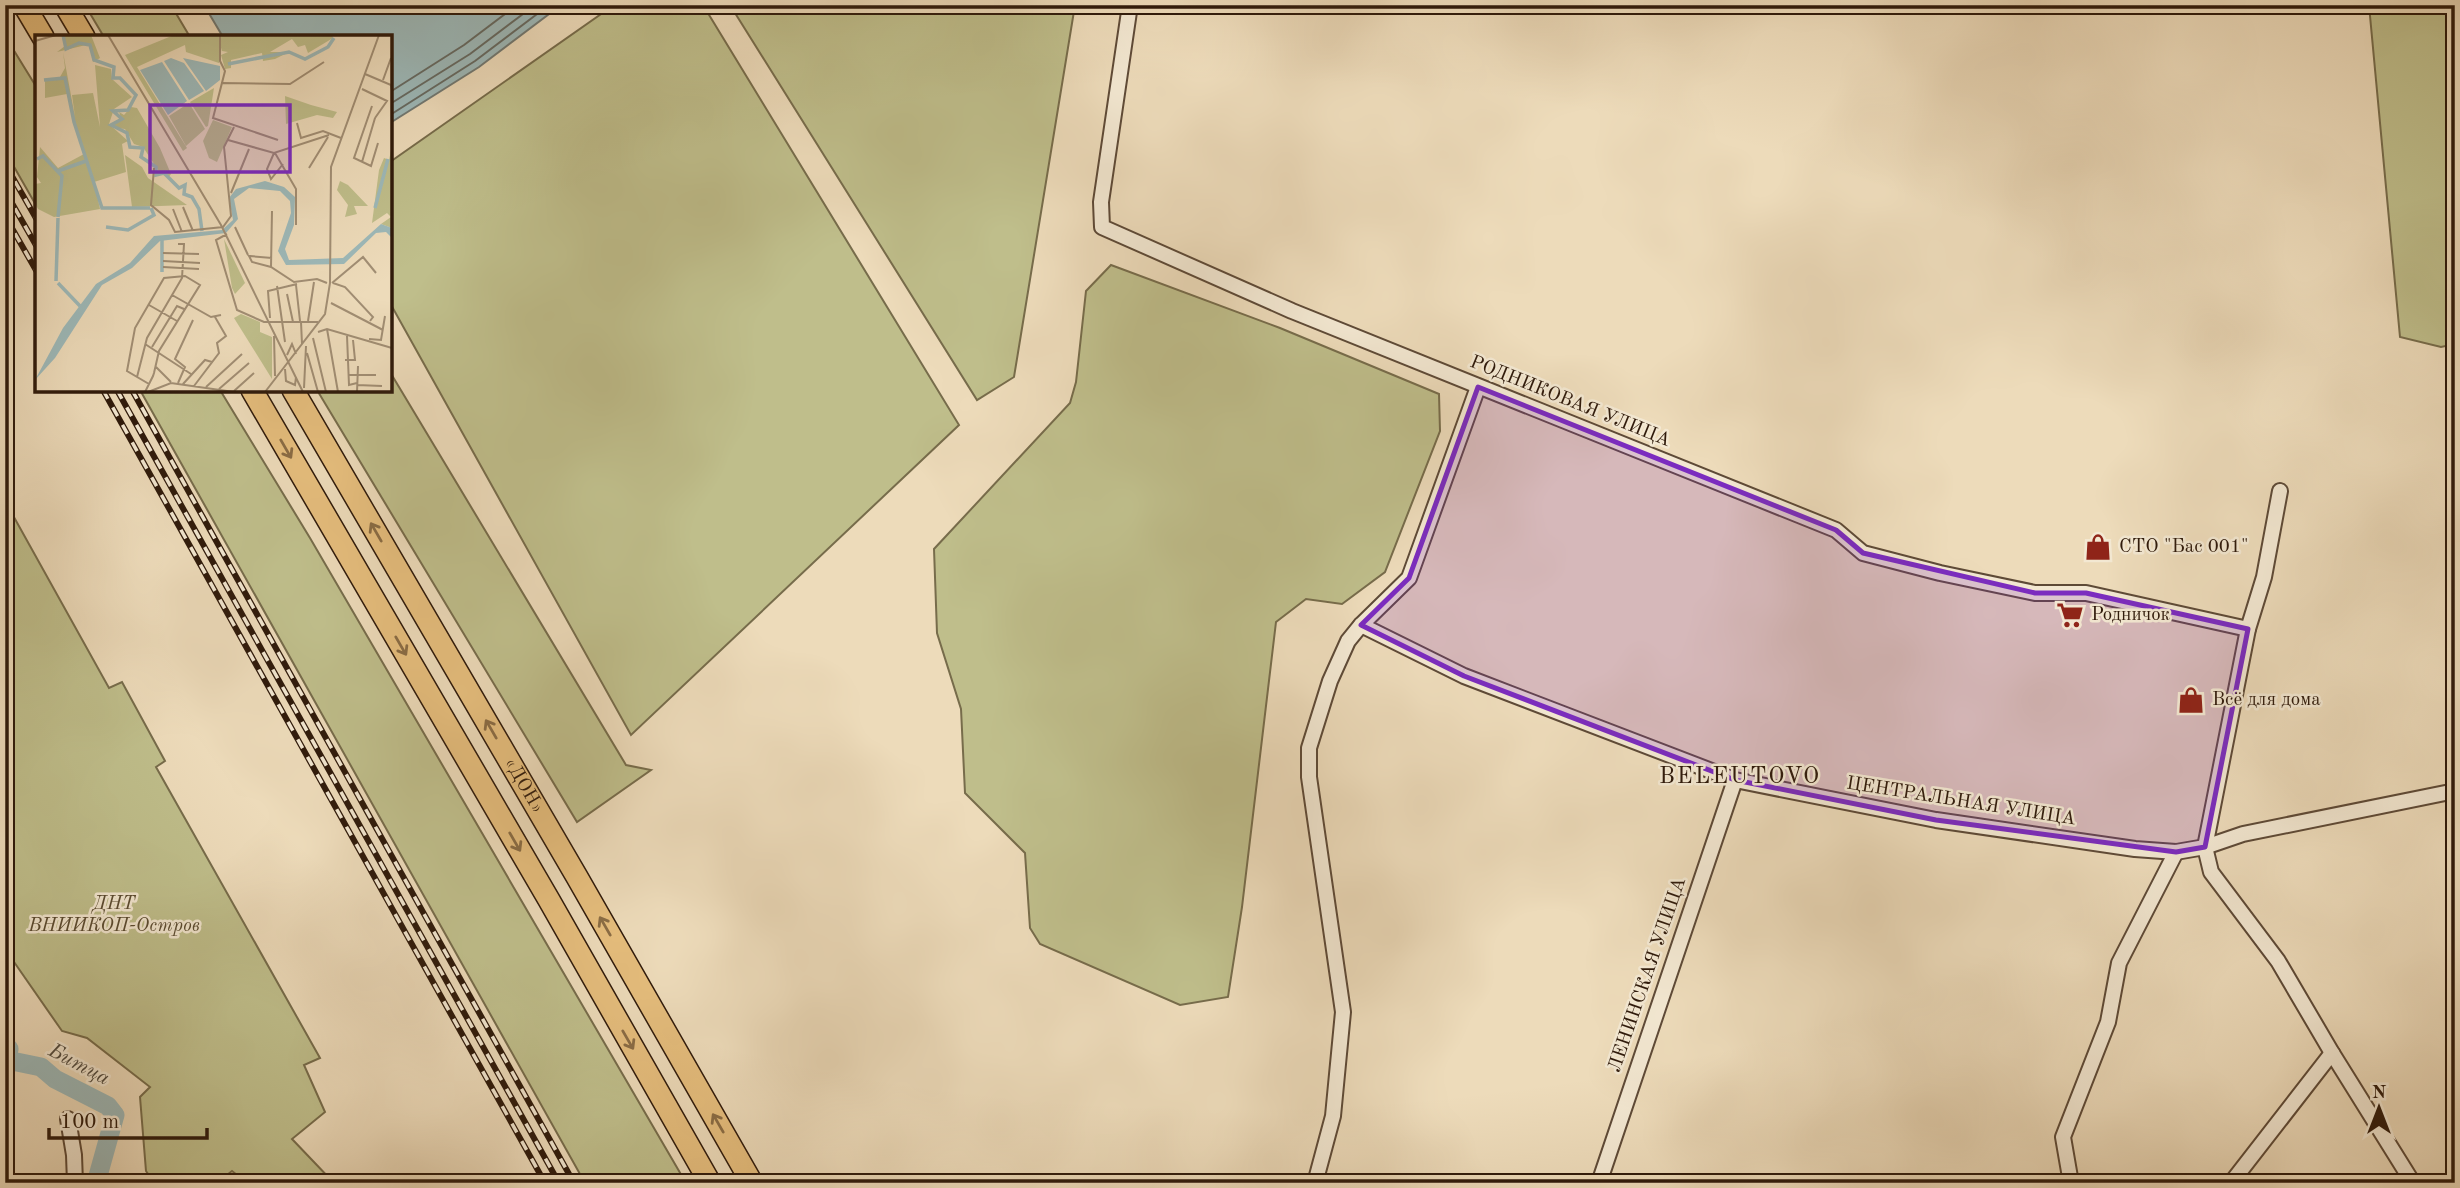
<svg xmlns="http://www.w3.org/2000/svg" width="2460" height="1188" font-family="'Old Standard TT',serif">
<style>
.green{fill:#bfbe8b;stroke:#776c4b;stroke-width:2}
.water{fill:#9db9b9;stroke:#717973;stroke-width:2}
.lines{fill:none;stroke-linecap:round;stroke-linejoin:round}
.shore{stroke:#666a62;stroke-width:2}
.river{stroke:#9db9b9;stroke-width:19}
.minor-casing{stroke:#5e4a37;stroke-width:18}
.highway-casing{stroke:#2f1a0b;stroke-width:24}
.minor{stroke:#f3e8d2;stroke-width:14}
.highway{stroke:#e6be7d;stroke-width:21}
.rail-casing{stroke:#2f1a0b;stroke-width:6}
.rail{stroke:#f3e8d2;stroke-width:3.5;stroke-dasharray:10;stroke-linecap:butt}
.oneway{stroke:#8a6c44}
.marked{fill:#7b2cbf;fill-opacity:0.2;stroke:#7b2cbf;stroke-width:5;stroke-linejoin:round}
.labels{text-anchor:middle;dominant-baseline:central;stroke-width:5;stroke-linejoin:round;paint-order:stroke}
.street-label{font-size:19px;fill:#2f1a0b;stroke:#f3e8d2}
.poi-label{font-size:19px;fill:#2f1a0b;stroke:#f3e8d2;text-anchor:start}
.park-label{font-size:19px;font-style:italic;fill:#5a4b31;stroke:#f3e8d2}
.water-label{font-size:21px;font-style:italic;fill:#504a3f;stroke:#f3e8d2}
.quarter-label{font-size:23px;letter-spacing:2px;fill:#2f1a0b;stroke:#f3e8d2}
.inset-river{fill:none;stroke:#9db9b9;stroke-width:3.5}
.inset-road{fill:none;stroke:#a18e74;stroke-width:2}
.view{fill:#7b2cbf;fill-opacity:0.15;stroke:#7b2cbf;stroke-width:3.5}
.inset-edge{fill:none;stroke:#2f1a0b;stroke-width:3.5}
</style>
<rect width="100%" height="100%" fill="#eddbba"/>
<filter id="stains"><feTurbulence type="fractalNoise" baseFrequency=".00286" numOctaves="4"/><feColorMatrix values="0 0 0 0 .2 0 0 0 0 .09 0 0 0 0 .02 0 0 0 .5 -.17"/></filter>
<radialGradient id="worn" r=".72"><stop offset=".6" stop-color="#630" stop-opacity="0"/><stop offset="1" stop-color="#630" stop-opacity=".3"/></radialGradient>
<g class="green">
<polygon points="85,5 171,5 190,37 104,37"/>
<polygon points="614,5 703,5 959,425 631,735 390,303 390,162"/>
<polygon points="730,5 1075,5 1014,377 977,400"/>
<polygon points="2369,5 2455,5 2455,344 2441,347 2400,337"/>
<polygon points="5,36 37,88 37,207 5,151"/>
<polygon points="1111,265 1280,328 1439,394 1440,431 1385,572 1342,604 1306,599 1276,622 1242,907 1228,997 1180,1005 1040,944 1030,928 1025,853 965,793 961,709 937,633 934,549 1070,403 1076,382 1086,291"/>
<polygon points="390,372 626,765 651,770 577,822 317,390 390,390"/>
<polygon points="140,390 220,390 310,538 686,1183 585,1183"/>
<polygon points="5,501 109,688 122,682 165,761 156,767 320,1058 304,1065 325,1112 292,1139 334,1183 247,1183 232,1171 217,1183 154,1183 146,1171 140,1097 150,1087 87,1038 62,1031 5,949"/>
</g>
<polygon class="water" points="204,5 561,5 479,67 390,123 390,37 223,37"/>
<g class="lines">
<g class="shore">
<polyline points="390,92 464,45 517,5"/>
<polyline points="390,104 470,54 535,5"/>
<polyline points="390,115 475,61 549,5"/>
</g>
<polyline class="river" points="5,1044 9,1049 7,1060 41,1067 55,1079 108,1106 115,1115 96,1183"/>
<defs>
<g id="minor">
<polyline points="1130,5 1101,202 1102,227 1292,311 1836,530 1863,553 1940,573 2035,593 2086,593 2248,629"/>
<polyline points="2280,491 2264,577 2248,629 2205,847 2211,872 2278,961 2332,1053 2413,1183"/>
<polyline points="1361,625 1464,676 1735,780 1936,820 2135,849 2176,852 2205,847 2243,834 2455,791"/>
<polyline points="68,1119 74,1155 75,1183"/>
<polyline points="1315,1183 1333,1116 1343,1012 1309,777 1309,748 1330,681 1348,641 1361,625 1409,578 1478,387"/>
<polyline points="1599,1183 1735,780"/>
<polyline points="2071,1183 2063,1137 2108,1022 2119,963 2176,852"/>
<polyline points="2231,1183 2332,1053"/>
</g>
<g id="highway">
<polyline points="24,5 43,37"/>
<polyline points="65,5 84,37"/>
<polyline points="252,390 549,900 710,1183"/>
<path id="s1" d="M293 390 577 877 752 1183"/>
</g>
</defs>
<use href="#minor" class="minor-casing"/>
<use href="#highway" class="highway-casing"/>
<use href="#minor" class="minor"/>
<use href="#highway" class="highway"/>
<defs>
<g id="rail">
<polyline points="5,164 37,220"/>
<polyline points="5,191 37,247"/>
<polyline points="5,216 37,272"/>
<polyline points="103,390 545,1183"/>
<polyline points="117,390 559,1183"/>
<polyline points="132,390 574,1183"/>
</g>
</defs>
<use href="#rail" class="rail-casing"/>
<use href="#rail" class="rail"/>
</g>
<defs><path id="oneway-shaft" d="M-6 0H5M1.5-3L5.5 0L1.5 3" fill="none" stroke-width="1.6" stroke-linecap="round" stroke-linejoin="round" transform="scale(1.75)"/></defs>
<g class="oneway">
<use href="#oneway-shaft" transform="translate(286 449) rotate(60)"/>
<use href="#oneway-shaft" transform="translate(376 532) rotate(-120)"/>
<use href="#oneway-shaft" transform="translate(401 646) rotate(60)"/>
<use href="#oneway-shaft" transform="translate(491 729) rotate(-120)"/>
<use href="#oneway-shaft" transform="translate(515 842) rotate(60)"/>
<use href="#oneway-shaft" transform="translate(605 926) rotate(-120)"/>
<use href="#oneway-shaft" transform="translate(628 1040) rotate(60)"/>
<use href="#oneway-shaft" transform="translate(718 1123) rotate(-120)"/>
</g>
<path class="marked" d="M1478 387 1836 530 1863 553 2035 593H2086L2248 629 2205 847 2176 852 1936 820 1735 780 1464 676 1361 625 1409 578Z"/>
<defs>
<symbol id="shop-bare" viewBox="-9 -9 18 18"><path d="M-5-2.5h2.3a2.7 3.5 0 0 1 5.4 0H5L5.5 6h-11ZM-1.5-2.5h3a1.5 2.3 0 0 0-3 0Z" fill="#8f2418" stroke="#f3e8d2" stroke-width="2.5" paint-order="stroke"/></symbol>
<symbol id="supermarket-bare" viewBox="-9 -9 18 18"><path d="M-6-5.5h2.5l.6 2H6L4.5 2H-2.5L-4.4-4H-6ZM-1.5 3.2a1.3 1.3 0 1 0 .1 0ZM3 3.2a1.3 1.3 0 1 0 .1 0Z" fill="#8f2418" stroke="#f3e8d2" stroke-width="2.5" paint-order="stroke"/></symbol>
</defs>
<g fill-rule="evenodd">
<use href="#shop-bare" x="2079" y="528" width="38" height="38"/>
<use href="#supermarket-bare" x="2051" y="596" width="38" height="38"/>
<use href="#shop-bare" x="2172" y="681" width="38" height="38"/>
</g>
<g class="labels">
<g class="street-label">
<text transform="translate(1570 402) rotate(22)">РОДНИКОВАЯ УЛИЦА</text>
<text stroke="none"><textPath href="#s1" startOffset="458">«ДОН»</textPath></text>
<text transform="translate(1961 802) rotate(9)">ЦЕНТРАЛЬНАЯ УЛИЦА</text>
<text transform="translate(1648 975) rotate(-71)">ЛЕНИНСКАЯ УЛИЦА</text>
</g>
<g class="poi-label">
<text x="2119" y="547">СТО "Бас 001"</text>
<text x="2091" y="615">Родничок</text>
<text x="2212" y="700">Всё для дома</text>
</g>
<g class="park-label">
<text x="114" y="904">ДНТ<tspan x="114" dy="22">ВНИИКОП-Остров</tspan></text>
</g>
<g class="water-label">
<text transform="translate(79 1065) rotate(28)">Битца</text>
</g>
<g class="quarter-label">
<text x="1740" y="776">BELEUTOVO</text>
</g>
</g>
<g transform="translate(35 35)">
<rect width="357" height="357" fill="#eddbba"/>
<path d="M28 0H56L65 23 58 27 55 9 22 17 30 11ZM139 0H185L188 6 184 28 151 17 150 10 102 32 152 113 148 116 90 20ZM186 0H297L298 3 273 18 270 10 263 12 257 4 235 17H254L240 24 228 26 227 18 196 25V33L190 34 186 20 193 17 187 16ZM28 17 40 82 37 60 58 58 65 92 60 30 76 34 77 44 97 62 79 74 74 89 93 106 87 109 91 137 59 147 65 174 19 182 3 174 0 168V149L6 148 2 142 5 112 23 133 49 119 32 59 10 63V46L25 42 30 33ZM179 53 173 91 171 92 155 67ZM250 61 276 70 302 77 298 83 282 80 251 89ZM154 68 170 94 151 111 134 81ZM96 72 102 73 125 113 136 139 133 143 125 138 108 112 99 109 90 94 81 93 79 89 87 85 84 77 89 80ZM178 85 197 92 182 127 174 123 168 106ZM357 111V193L346 189 356 182 352 178 337 188 344 135 349 123 354 125ZM90 120 107 132 113 143 152 170 97 172ZM305 146 313 150 333 171H319L322 179 310 182 313 170 302 155ZM189 204 210 248 200 259 197 253ZM206 279 225 287V297L237 302V344L199 283Z" fill="#bfbe8b"/>
<path d="M136 23 149 28 169 56 154 65 129 26ZM148 23 185 31V45L171 56ZM127 27 152 66 133 80 105 35ZM230 146 249 152 260 162 259 190 250 214 254 225 308 223 346 189 357 193V203L351 197 341 198 309 229 251 230 243 216 256 178 255 166 245 156 214 153 199 164 203 184 191 198 125 206 97 233 67 250 20 323 0 345 28 293 61 249 95 228 119 201 187 195 198 185 194 163 201 154Z" fill="#9db9b9"/>
<path class="inset-river" d="M28 0 31 14 44 8 55 10 59 25 79 32 78 43H85L101 60 93 75 78 76 87 84 76 90 92 98 95 112 108 113 106 122 121 132V140L129 138 144 153 150 150 149 159 157 162 164 174 167 196M193 29 254 17 270 24 293 12 299 3M9 45 30 43 39 87 67 173H115M2 124 8 121 27 141 23 182M23 136 51 126M340 173 353 124M71 192 93 195 119 180 116 173M127 237V204M21 246 23 183M23 248 45 271"/>
<path class="inset-road" d="M73 0 186 190 268 357M185 0V26L190 36 178 83 243 105M0 6 21 0M330 39 356 50 357 55M348 45 356 23M186 48 255 49 289 27M327 54 352 66 340 83M337 71 319 123 336 131 343 108M262 88 266 103 288 96 306 103M193 105 239 118 294 100M239 118 232 134 236 144 248 129M240 118 261 154V190M327 127 340 83M119 133 116 170 134 185 140 197 188 192 196 181 189 112 199 92M274 133 293 102M196 158 214 114M148 172 158 196M138 174 147 197M200 192 213 220M192 199 181 205 202 275 229 287H283M128 218 164 219M237 223 214 221 217 227 236 232 259 247 282 244 292 248M128 226 165 228M128 232 164 234M236 232 237 176M297 248 328 222 341 238M298 248 310 252 338 282 335 286M261 250 265 286M242 251 250 307M252 259 258 287M137 260 176 282 186 280M296 268 348 295M114 270 142 286M235 283 233 256 262 249M273 286 279 247M266 287 267 309M292 294 303 357M283 297 292 294 357 313M239 301 240 341M312 301 314 350 322 348M278 303 291 357M334 304 346 305 350 281M110 309 156 339M117 312 142 271 149 274M272 318 283 357M252 320 257 309 261 319M310 325H320L318 305M120 331 136 347M250 334 251 346 260 350 261 342M314 340H341M102 342 112 303 147 243 149 209H143M143 348 150 332 140 324 158 285M148 349 170 325 177 327M322 350 347 351M159 351 184 318 182 308 191 301 180 282M171 352 207 319M269 353 271 311M184 354 214 328M199 356 219 338M110 357 118 341 119 338 124 316 165 250 150 241 129 243 100 293 92 336 114 349M113 357 136 348 199 357M230 357 290 279 295 248 296 132 344 0M322 357 323 331"/>
<path class="view" d="M115 70H255V137H115Z"/>
<rect width="357" height="357" class="inset-edge"/>
</g>
<rect width="2460" height="1188" fill="none" stroke="#eddbba" stroke-width="28"/>
<rect x="7" y="7" width="2446" height="1174" fill="none" stroke="#2f1a0b" stroke-width="3.5"/>
<rect x="14" y="14" width="2432" height="1160" fill="none" stroke="#2f1a0b" stroke-width="2"/>
<g transform="translate(2379 1108)" stroke="#f3e8d2" stroke-width="5" paint-order="stroke">
<path d="M0-5L12 26L0 18L-12 26Z" fill="#2f1a0b"/>
<text y="-10" font-size="19" font-weight="bold" text-anchor="middle" fill="#2f1a0b">N</text>
</g>
<path d="M49 1128v10h158v-10" fill="none" stroke="#2f1a0b" stroke-width="3.5"/>
<text x="60" y="1128" font-size="21" fill="#2f1a0b" stroke="#f3e8d2" stroke-width="5" paint-order="stroke">100 m</text>
<rect width="100%" height="100%" filter="url(#stains)"/>
<rect width="100%" height="100%" fill="url(#worn)"/>
</svg>
